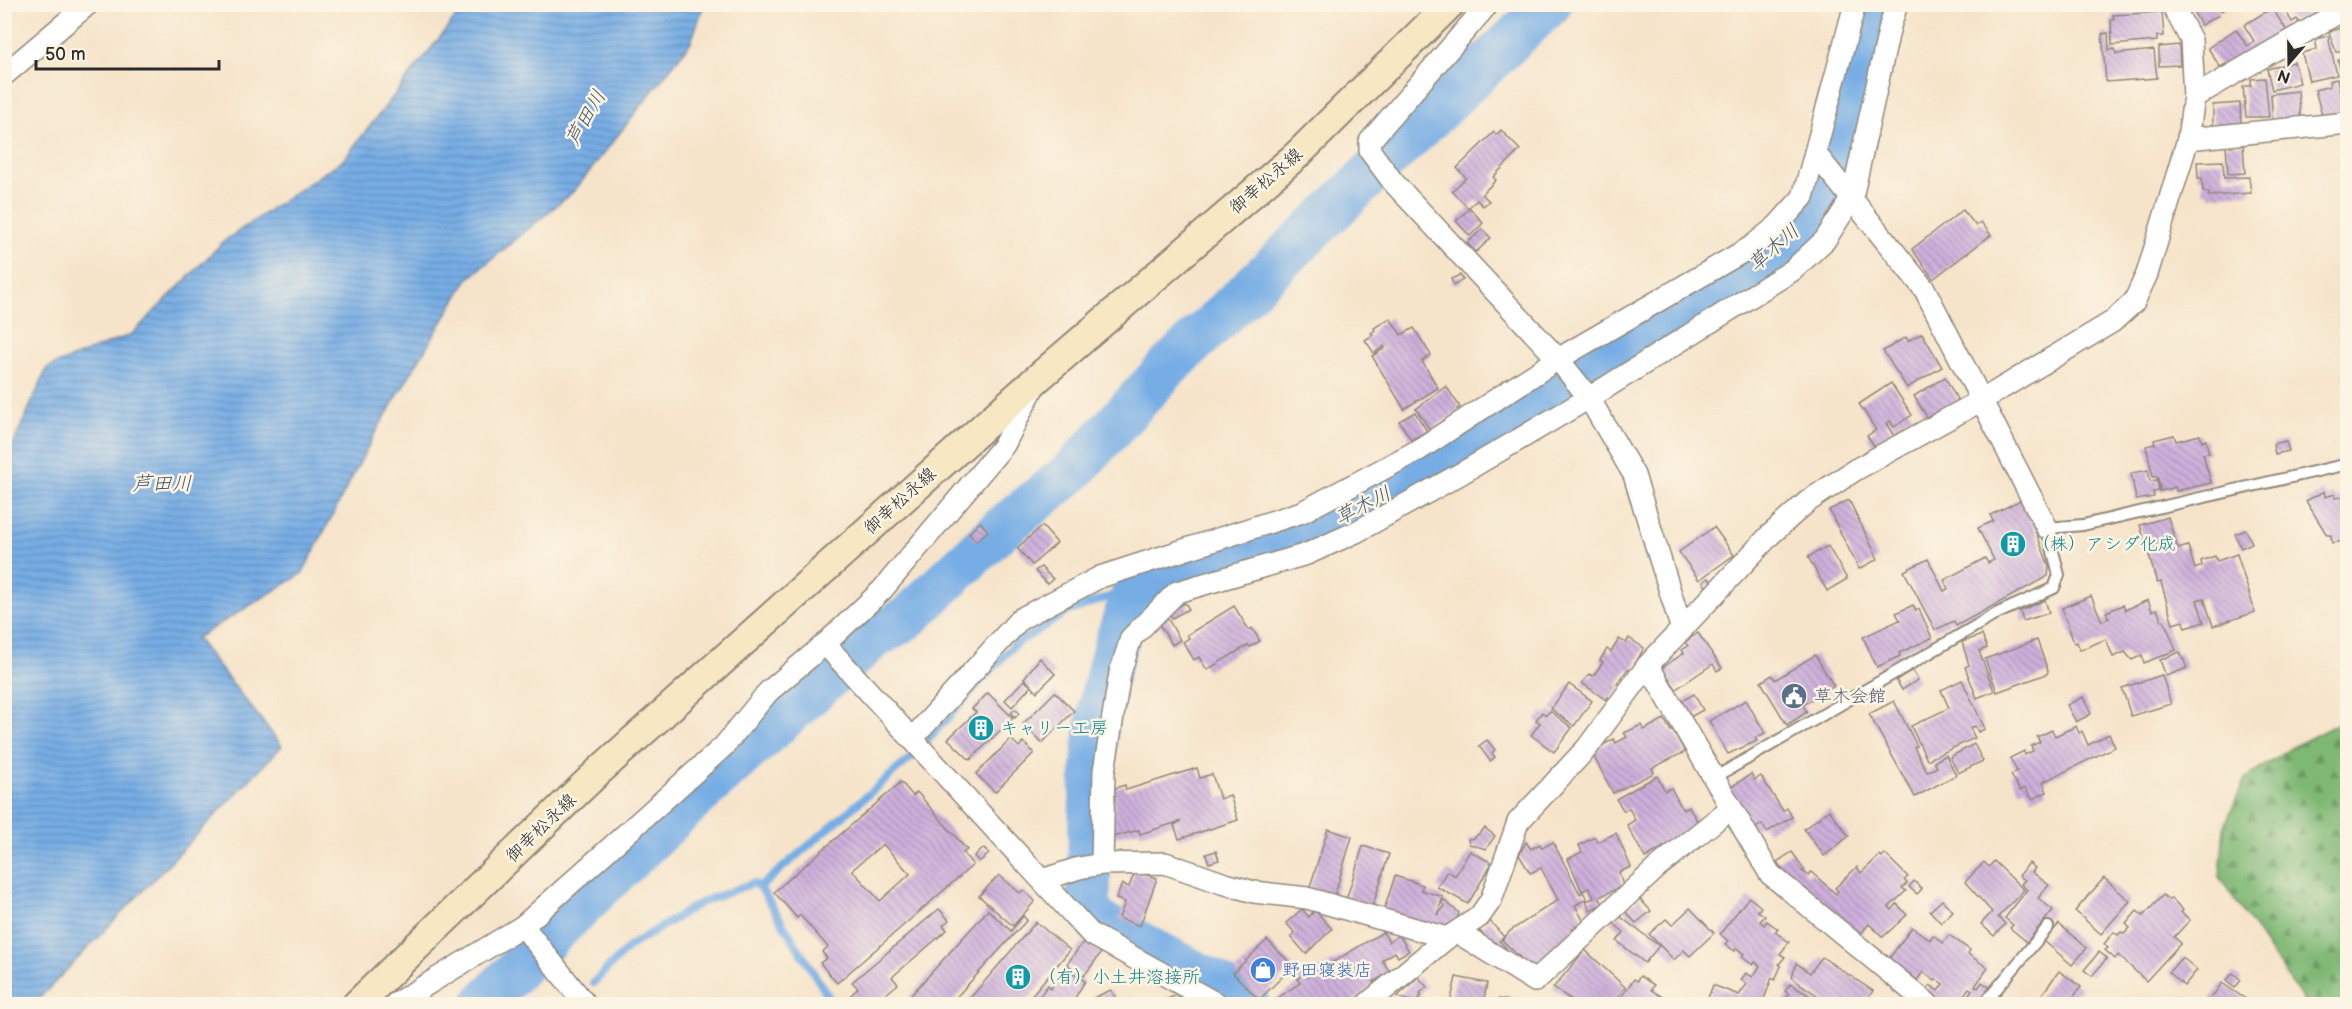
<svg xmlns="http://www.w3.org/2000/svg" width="2352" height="1009" font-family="'Balsamiq Sans','Klee One',sans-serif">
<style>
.forest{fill:url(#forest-firs);stroke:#557250;stroke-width:1.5}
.water{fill:url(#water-rules);stroke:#516c88;stroke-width:1.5}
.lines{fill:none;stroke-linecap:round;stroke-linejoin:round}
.stream{stroke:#77ade5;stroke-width:8}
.river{stroke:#77ade5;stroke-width:44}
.building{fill:url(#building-back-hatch);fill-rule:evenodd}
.lane-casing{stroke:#90887a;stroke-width:14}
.street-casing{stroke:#90887a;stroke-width:24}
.secondary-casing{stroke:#90887a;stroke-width:32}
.lane{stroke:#fff;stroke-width:10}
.street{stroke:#fff;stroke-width:21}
.secondary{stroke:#f7e8c3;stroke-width:28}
.labels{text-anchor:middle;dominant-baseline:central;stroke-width:5;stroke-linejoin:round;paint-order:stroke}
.street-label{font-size:18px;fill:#2b2b2b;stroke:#fcf5e5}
.culture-label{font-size:18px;fill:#0d838f;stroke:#fcf5e5;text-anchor:start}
.service-label{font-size:18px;fill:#4e5e75;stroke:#fcf5e5;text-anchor:start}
.shop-label{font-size:18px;fill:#366cbe;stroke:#fcf5e5;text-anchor:start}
.water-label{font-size:20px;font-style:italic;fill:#46586c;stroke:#fcf5e5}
</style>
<defs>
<pattern id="forest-firs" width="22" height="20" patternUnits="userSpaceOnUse" patternTransform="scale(1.5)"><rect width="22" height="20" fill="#7fb875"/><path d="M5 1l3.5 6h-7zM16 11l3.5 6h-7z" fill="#689660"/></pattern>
<pattern id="water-rules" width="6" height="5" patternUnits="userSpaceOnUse" patternTransform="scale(1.5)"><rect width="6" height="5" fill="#77ade5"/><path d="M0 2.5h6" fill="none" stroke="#628dba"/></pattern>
<pattern id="building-back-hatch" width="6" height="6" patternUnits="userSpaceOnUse" patternTransform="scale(1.5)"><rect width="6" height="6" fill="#ceb0dc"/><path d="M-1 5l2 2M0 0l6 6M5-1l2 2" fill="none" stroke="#a78fb3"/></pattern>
</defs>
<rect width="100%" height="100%" fill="#fcf5e5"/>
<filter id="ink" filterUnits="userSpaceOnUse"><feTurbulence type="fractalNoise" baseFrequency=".0167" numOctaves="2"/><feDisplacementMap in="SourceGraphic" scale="12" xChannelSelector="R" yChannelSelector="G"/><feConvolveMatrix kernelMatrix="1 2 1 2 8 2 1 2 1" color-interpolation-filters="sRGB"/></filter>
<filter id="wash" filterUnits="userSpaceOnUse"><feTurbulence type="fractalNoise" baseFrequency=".008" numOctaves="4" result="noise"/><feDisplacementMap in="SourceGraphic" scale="24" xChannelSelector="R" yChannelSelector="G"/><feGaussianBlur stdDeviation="1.35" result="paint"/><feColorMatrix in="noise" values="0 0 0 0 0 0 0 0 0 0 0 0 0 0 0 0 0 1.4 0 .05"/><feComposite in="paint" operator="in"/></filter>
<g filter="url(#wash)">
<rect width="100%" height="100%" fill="#f6e4ca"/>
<polygon class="forest" points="2347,719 2347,1004 2306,1004 2220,878 2224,828 2245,779 2291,748"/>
<polygon class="water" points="466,4 704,5 691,42 575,190 467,280 375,433 302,574 196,638 282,746 34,1004 5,1004 5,446 11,449 47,368 132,334 224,241 344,159"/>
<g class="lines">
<g class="stream">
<polyline points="760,887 833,1004"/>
<polyline points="593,983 630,946 700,903 753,883 760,887 913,756 1014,645 1067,612 1136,587"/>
</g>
<g class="river">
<path d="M483 1004C607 875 740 757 873 638L907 618 1002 528 1073 471 1165 370 1550 4"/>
<path d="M1248 1004 1210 980 1097 921 1088 907C1091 838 1088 765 1102 697 1110 659 1122 623 1136 587L1324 526 1429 472 1755 267 1798 231 1822 198 1876 4"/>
</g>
</g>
<g id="blocks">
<g class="building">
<polygon points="2199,4 2213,4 2219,15 2201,25 2192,9"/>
<polygon points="2217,4 2231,4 2221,11"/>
<polygon points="2281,4 2320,4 2323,9 2300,24 2297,19 2292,22"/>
<polygon points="2272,8 2287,31 2229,68 2226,64 2220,67 2208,48 2236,29 2247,46 2254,41 2244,25"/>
<polygon points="2162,12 2164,36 2157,36 2157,41 2112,45 2111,19 2114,19 2113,15"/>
<polygon points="2348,20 2348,48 2336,52 2329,32 2340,28 2339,23"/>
<polygon points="2108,33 2109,50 2115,49 2116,54 2154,50 2157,78 2106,82 2102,34"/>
<polygon points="2328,36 2337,75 2309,81 2302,53 2317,49 2315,39"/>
<polygon points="2179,45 2180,65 2159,66 2159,47"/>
<polygon points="2348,57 2348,82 2344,83 2338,60"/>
<polygon points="2294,62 2300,83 2272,90 2267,69"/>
<polygon points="2265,78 2269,117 2246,117 2243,86 2251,86 2251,79"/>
<polygon points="2337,79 2345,113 2323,119 2315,90 2330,86 2329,81"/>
<polygon points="2298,91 2301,121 2273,124 2271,94"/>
<polygon points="2240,103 2241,125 2213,127 2213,105"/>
<polygon points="1501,130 1520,150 1493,177 1496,180 1482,194 1489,201 1483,206 1477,200 1468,208 1452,191 1466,178 1457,168 1494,132 1496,135"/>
<polygon points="2243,144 2245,173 2228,174 2226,145"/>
<polygon points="2223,161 2224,178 2249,177 2251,193 2209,196 2209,192 2203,192 2202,178 2198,178 2197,162"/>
<polygon points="1470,208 1483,223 1470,236 1456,221"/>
<polygon points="1963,210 1976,226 1981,222 1991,235 1933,279 1912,249"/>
<polygon points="1482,229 1491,238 1476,252 1467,243"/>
<polygon points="1460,275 1463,280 1454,285 1451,279"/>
<polygon points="1390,318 1401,335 1414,328 1431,355 1422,361 1438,388 1404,409 1372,356 1385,348 1384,346 1374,353 1365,340 1373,335 1371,333 1375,330 1374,328"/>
<polygon points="1922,333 1942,367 1907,388 1883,351 1906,337 1908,341"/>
<polygon points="1945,377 1958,401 1928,419 1914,396"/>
<polygon points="1891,383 1912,415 1894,427 1890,421 1886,423 1895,438 1877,450 1867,436 1876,430 1859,404"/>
<polygon points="1446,386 1460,407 1457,409 1459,411 1430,430 1416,409"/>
<polygon points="1415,412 1427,431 1411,440 1399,421"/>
<polygon points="2174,435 2176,441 2200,435 2202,441 2206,440 2209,453 2203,454 2211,483 2176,491 2175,487 2161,491 2157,476 2153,477 2146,446 2155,444 2154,440"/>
<polygon points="2286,441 2289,451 2275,454 2273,444"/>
<polygon points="2148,470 2150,481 2157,480 2159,491 2153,492 2154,497 2136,500 2131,473"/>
<polygon points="2324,491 2325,497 2335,494 2335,498 2348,496 2348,548 2345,548 2344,541 2332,543 2331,535 2327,535 2306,501"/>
<polygon points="2023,499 2049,566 2048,576 1956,626 1954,621 1935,630 1904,571 1928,559 1944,591 1948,589 1944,580 1985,558 1988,563 1994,560 1978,528 1993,521 1990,515"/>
<polygon points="1849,500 1878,559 1859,569 1829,510"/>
<polygon points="2168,517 2178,549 2188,546 2195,569 2202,566 2201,561 2215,556 2217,561 2237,554 2255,612 2213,626 2204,598 2197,600 2204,622 2185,628 2183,621 2173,624 2161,582 2157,583 2140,525"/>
<polygon points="980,522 988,531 976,541 969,533"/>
<polygon points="1042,526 1057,543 1032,565 1017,548"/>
<polygon points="1714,527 1734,555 1699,580 1679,552"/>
<polygon points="2246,530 2252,543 2241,548 2235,534"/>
<polygon points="1828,546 1847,579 1827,591 1808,557"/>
<polygon points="1041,567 1053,579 1047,584 1035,571"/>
<polygon points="1709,578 1712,583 1706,587 1703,582"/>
<polygon points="2091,596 2102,621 2109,618 2106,612 2123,605 2125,610 2148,600 2152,611 2157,609 2162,621 2164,620 2176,650 2144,663 2142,655 2132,660 2125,652 2113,657 2106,639 2080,650 2077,642 2074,643 2062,608"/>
<polygon points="2045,600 2049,613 2023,621 2020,611"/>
<polygon points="1185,603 1189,609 1172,618 1169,612"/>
<polygon points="1913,605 1916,611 1919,609 1932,638 1899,653 1900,656 1877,667 1863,637 1900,620 1896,613"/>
<polygon points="1234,606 1249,630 1252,628 1260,641 1250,647 1248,645 1207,670 1199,657 1194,660 1183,642 1189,638 1187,635"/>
<polygon points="1168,619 1180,640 1172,645 1159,624"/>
<polygon points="1698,633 1722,668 1717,671 1713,664 1676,689 1662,668 1684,653 1682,650 1688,646 1685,642"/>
<polygon points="1982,635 1987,648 1979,651 1994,691 1977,698 1965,667 1969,665 1962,642"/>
<polygon points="1629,638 1644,648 1631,671 1628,669 1617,684 1620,686 1610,699 1608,697 1606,700 1582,683 1589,674 1593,676 1603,662 1600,660 1607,649 1611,652 1619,639 1626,643"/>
<polygon points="2037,640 2048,671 2047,674 1997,692 1985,659"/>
<polygon points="2180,652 2187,668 2166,676 2160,660"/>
<polygon points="1815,655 1834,686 1803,705 1807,712 1787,725 1761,682 1772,675 1775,680"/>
<polygon points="1040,658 1055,674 1037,692 1024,678"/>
<polygon points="1912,670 1918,680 1902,690 1896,680"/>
<polygon points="2162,675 2171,704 2131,716 2122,688"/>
<polygon points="1024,680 1031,686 1012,707 1005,700"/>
<polygon points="1962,680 1985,729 1978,732 1975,726 1970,728 1975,738 1927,760 1911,726 1949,708 1941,690"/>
<polygon points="1569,684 1592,701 1574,726 1551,709"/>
<polygon points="1055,692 1074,711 1042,743 1023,724"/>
<polygon points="988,693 1013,718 970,760 948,739 976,712 972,709"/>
<polygon points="1694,694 1703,710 1690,717 1680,702"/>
<polygon points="2083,697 2091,714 2076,722 2067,705"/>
<polygon points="1746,700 1765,733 1755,738 1757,741 1728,754 1709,721"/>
<polygon points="1894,701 1917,746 1914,747 1927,772 1937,767 1934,762 1946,755 1956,775 1915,797 1869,714"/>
<polygon points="1015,709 1019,713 1015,718 1011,713"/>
<polygon points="1550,711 1572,728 1554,752 1531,735 1540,723 1536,720 1542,712 1546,715"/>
<polygon points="1664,719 1671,731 1673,730 1685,752 1652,768 1654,773 1613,793 1591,751 1614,739 1616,743 1627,737 1624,733 1641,725 1644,730"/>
<polygon points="2076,726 2079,733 2082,731 2088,745 2109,734 2115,747 2043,782 2047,792 2032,799 2025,788 2020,791 2011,775 2017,771 2010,758 2024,751 2025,755 2033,751 2031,746 2040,742 2037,737 2052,730 2055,736"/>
<polygon points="1011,739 1019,747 1023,742 1034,753 995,792 976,774"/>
<polygon points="1487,740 1495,750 1492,753 1495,757 1490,761 1479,746"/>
<polygon points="1974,744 1983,761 1958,773 1950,757"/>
<polygon points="1197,768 1200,778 1212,774 1220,799 1230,795 1238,820 1179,839 1174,825 1181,821 1140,834 1139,830 1113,837 1115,788 1125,785 1126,790"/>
<polygon points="1751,774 1755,780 1761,776 1783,811 1787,808 1792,817 1767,832 1762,824 1753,830 1728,789"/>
<polygon points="1657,776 1665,791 1671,788 1683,810 1689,807 1700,826 1645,858 1627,825 1635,820 1629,808 1624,811 1616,799"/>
<path d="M901 782 913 796 917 792 967 850 963 853 973 865 837 983 820 963 827 958 822 952 828 947 800 915 797 918 774 892ZM883 844 910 874 880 901 852 870Z"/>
<polygon points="1829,810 1849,836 1824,856 1804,829"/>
<polygon points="1485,828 1495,836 1486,849 1469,844 1468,839 1474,838"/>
<polygon points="1328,829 1352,837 1334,897 1309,890"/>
<polygon points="1616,833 1631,867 1619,872 1623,886 1599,897 1603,904 1590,910 1586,901 1594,898 1589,888 1582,891 1568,859 1582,852 1579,845 1595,837 1597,842"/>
<polygon points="1526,842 1531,849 1540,844 1542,848 1553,842 1580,894 1583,892 1587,899 1575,905 1584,922 1572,929 1574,932 1565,938 1566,941 1537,968 1530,967 1502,940 1510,931 1558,900 1541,868 1530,873 1519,855"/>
<polygon points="1363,846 1389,854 1372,908 1346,900"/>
<polygon points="984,848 989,854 979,862 974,856"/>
<polygon points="1216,851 1219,860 1209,863 1206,854"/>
<polygon points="1470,851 1492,863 1468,904 1437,887 1447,871 1455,876"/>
<polygon points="1792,852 1805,870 1802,871 1808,875 1811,872 1836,894 1838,891 1835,888 1857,867 1861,873 1880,855 1882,857 1885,854 1908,877 1904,880 1907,883 1902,888 1906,891 1889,907 1892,910 1897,904 1907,915 1883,937 1869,924 1857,938 1790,880 1777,862"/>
<polygon points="1994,861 2024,890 1998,917 2005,924 1994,936 1981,924 1992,912 1965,882 1984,862 1989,867"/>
<polygon points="2029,863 2035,868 2032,872 2049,885 2038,898 2053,910 2027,942 2010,928 2013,925 2005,918 2027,890 2021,884 2025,880 2019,876"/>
<polygon points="1135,871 1157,878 1140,926 1119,918 1125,902 1116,899 1122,884 1129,887"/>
<polygon points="999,875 1020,893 1023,890 1035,901 1013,926 979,896"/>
<polygon points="1395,876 1423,885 1421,890 1443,897 1437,915 1445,906 1441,903 1444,900 1459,913 1457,918 1444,932 1434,923 1433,928 1383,913"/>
<polygon points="2104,878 2130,901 2101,934 2075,911"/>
<polygon points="1914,881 1922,889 1917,894 1909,887"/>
<polygon points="2163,895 2169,900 2171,898 2183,910 2181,912 2190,920 2174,937 2181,943 2146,981 2118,955 2115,959 2105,950 2108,948 2104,944 2114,932 2118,935 2121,932 2124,934 2130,928 2126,924 2137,911 2143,916"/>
<polygon points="1749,897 1761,907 1758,911 1765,916 1760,921 1764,925 1767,921 1778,929 1775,932 1789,942 1780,954 1785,957 1779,964 1781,966 1775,980 1772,978 1762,1004 1711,1004 1706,1003 1713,985 1739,995 1747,984 1741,980 1746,973 1753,977 1760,966 1755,962 1753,965 1742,957 1744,954 1736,948 1735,951 1725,944 1728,941 1720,934"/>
<polygon points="1639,898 1651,911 1636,923 1625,911"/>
<polygon points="1942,900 1953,911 1941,923 1930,911"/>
<polygon points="1690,908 1714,933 1690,956 1684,950 1674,960 1649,934 1666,919 1672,925"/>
<polygon points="939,909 949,920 943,925 947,930 892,977 898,984 874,1004 857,1004 850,996 858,988 852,982"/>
<polygon points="1302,909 1309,917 1315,910 1332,929 1306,954 1291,937 1295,933 1286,923"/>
<polygon points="988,910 1011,931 1023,916 1027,920 950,1004 903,1004"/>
<polygon points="1618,915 1659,946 1645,963 1617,941 1624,932 1612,922"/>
<polygon points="1489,920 1504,937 1499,941 1506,948 1502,951 1495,948 1479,930"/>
<polygon points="1036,922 1070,950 1024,1004 965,1004"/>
<polygon points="2059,924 2087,948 2072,965 2044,941"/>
<polygon points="1912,927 1930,940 1933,935 1943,943 1949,935 1970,950 1968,954 1988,968 1975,986 1978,988 1982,982 1990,988 1978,1004 1962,1004 1972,990 1969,988 1957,1004 1937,1004 1923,994 1930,985 1938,991 1943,984 1936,979 1935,981 1923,972 1917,980 1910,974 1907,978 1886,963"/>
<polygon points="1383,932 1389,942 1399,935 1409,951 1398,957 1395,952 1382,960 1390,972 1373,982 1374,984 1350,1004 1342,1004 1341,1002 1336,1004 1284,1004 1276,999 1300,983 1297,979 1305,973 1308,977"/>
<polygon points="1267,940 1293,966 1259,1000 1233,973"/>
<polygon points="1084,941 1101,953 1084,976 1067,964"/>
<polygon points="1585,950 1625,987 1613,1004 1578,1004 1553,988"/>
<polygon points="2099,952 2107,958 2092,976 2084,970"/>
<polygon points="1822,957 1873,991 1863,1004 1830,1004 1792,978 1796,963 1810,973"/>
<polygon points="2182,957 2197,970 2184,986 2169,972"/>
<polygon points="1063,968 1085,981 1072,1003 1034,1004 1048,985 1051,989"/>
<polygon points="2059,971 2081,987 2068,1004 2035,1004"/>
<polygon points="2233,973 2241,980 2235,988 2226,981"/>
<polygon points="1640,976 1654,985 1651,990 1674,1004 1616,1004 1634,979 1637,981"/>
<polygon points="1418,977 1427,987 1420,993 1422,995 1415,1002 1397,997"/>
<polygon points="1456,977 1487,983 1484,999 1499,1002 1499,999 1510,1001 1509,1004 1450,1004"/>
<polygon points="2222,983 2253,1004 2207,1004"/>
<polygon points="1790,984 1823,1004 1783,1004 1789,994 1785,991"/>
<polygon points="1111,990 1119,1004 1093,1004 1091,999"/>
<polygon points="1177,994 1182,1004 1163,1004 1162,1002"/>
</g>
</g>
</g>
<g filter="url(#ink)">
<use href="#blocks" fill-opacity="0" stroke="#90887a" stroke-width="1.5"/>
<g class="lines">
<defs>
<g id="lane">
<polyline points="1714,778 1998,613 2054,588 2059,575 2047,528 2083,525 2348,464"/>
<polyline points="1984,1004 2048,927"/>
</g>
<g id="street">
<polyline points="1488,4 1370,141 1370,151 1393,182 1558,359 1589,398 1634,475 1682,630"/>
<polyline points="4,75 88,4"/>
<polyline points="2194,97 2348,7"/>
<polyline points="2188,139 2348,123"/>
<polyline points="1815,153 1925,290 2047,528"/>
<polyline points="825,644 1091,934 1217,1004"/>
<polyline points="1648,665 1770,874 1928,1004"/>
<polyline points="912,739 1020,619 1100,577 1302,512 1417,451 1558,359 1751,247 1777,226 1803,197 1855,4"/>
<polyline points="1102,864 1104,771 1120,673 1131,638 1177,592 1307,554 1356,532 1462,473 1589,398 1793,270 1825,240 1852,198 1890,26 1897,4"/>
<polyline points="1042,880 1079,868 1102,864 1165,863 1222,883 1254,892 1307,898 1447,938"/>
<polyline points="523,926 585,1004"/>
<polyline points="1457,932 1535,981 1659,866 1731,808"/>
<polyline points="395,1004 523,926 724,746 768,692 825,644 882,590 1004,445 1033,388"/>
<polyline points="1367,1004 1447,938 1479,917 1491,900 1518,822 1587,748 1648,665 1770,535 1807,502 1855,470 1982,400 2112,322 2134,302 2147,274 2188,139 2194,97 2191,40 2172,4"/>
</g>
<polyline id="secondary" points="357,1004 599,771 1039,377 1298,154 1450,4"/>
</defs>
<use href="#lane" class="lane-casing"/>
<use href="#street" class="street-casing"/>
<use href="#secondary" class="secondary-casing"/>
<use href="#lane" class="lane"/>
<use href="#street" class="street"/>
<use href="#secondary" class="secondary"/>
</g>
</g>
<defs>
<symbol id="building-disc" viewBox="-11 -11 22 22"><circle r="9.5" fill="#0f9aa8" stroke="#fcf5e5"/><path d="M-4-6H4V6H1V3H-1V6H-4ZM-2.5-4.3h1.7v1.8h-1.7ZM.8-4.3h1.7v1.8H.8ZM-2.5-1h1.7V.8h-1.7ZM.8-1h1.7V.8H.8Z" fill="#fff"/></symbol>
<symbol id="civic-disc" viewBox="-11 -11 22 22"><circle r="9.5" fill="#5c6f8a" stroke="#fcf5e5"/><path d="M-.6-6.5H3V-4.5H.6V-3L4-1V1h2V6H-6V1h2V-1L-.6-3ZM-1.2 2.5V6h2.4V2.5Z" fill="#fff"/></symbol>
<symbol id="shop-disc" viewBox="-11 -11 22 22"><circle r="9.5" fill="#3f7fe0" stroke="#fcf5e5"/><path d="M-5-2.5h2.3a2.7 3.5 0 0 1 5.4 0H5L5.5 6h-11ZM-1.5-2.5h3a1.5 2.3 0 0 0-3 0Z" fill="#fff"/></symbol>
</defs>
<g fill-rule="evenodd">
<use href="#building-disc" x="1998" y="529" width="30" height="30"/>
<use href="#civic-disc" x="1779" y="681" width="30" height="30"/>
<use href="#building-disc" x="966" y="713" width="30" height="30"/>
<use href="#shop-disc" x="1248" y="955" width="30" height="30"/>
<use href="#building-disc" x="1003" y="962" width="30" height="30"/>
</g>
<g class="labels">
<g class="street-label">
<text transform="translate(1266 181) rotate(-41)">御幸松永線</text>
<text transform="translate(900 501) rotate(-42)">御幸松永線</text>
<text transform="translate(541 828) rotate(-44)">御幸松永線</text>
</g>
<g class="culture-label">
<text x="2032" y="544">（株）アシダ化成</text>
<text x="1000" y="728">キャリー工房</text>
<text x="1038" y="977">（有）小土井溶接所</text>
</g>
<g class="service-label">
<text x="1814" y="696">草木会館</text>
</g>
<g class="shop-label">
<text x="1282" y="970">野田寝装店</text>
</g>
<g class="water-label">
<text transform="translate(586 118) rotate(-60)">芦田川</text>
<text transform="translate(1774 248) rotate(-41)">草木川</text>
<text x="162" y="484">芦田川</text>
<text transform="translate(1363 506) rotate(-27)">草木川</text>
</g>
</g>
<rect width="2352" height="1009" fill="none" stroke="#fcf5e5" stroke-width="24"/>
<g transform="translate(2289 63) rotate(200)" stroke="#fcf5e5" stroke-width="4.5" paint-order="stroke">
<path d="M0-4.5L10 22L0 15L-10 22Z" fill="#2b2b2b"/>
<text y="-9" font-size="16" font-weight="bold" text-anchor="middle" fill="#2b2b2b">N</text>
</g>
<path d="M36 60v9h183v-9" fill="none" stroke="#2b2b2b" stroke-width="3"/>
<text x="45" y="60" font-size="18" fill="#2b2b2b" stroke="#fcf5e5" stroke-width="4.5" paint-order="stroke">50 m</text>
</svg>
